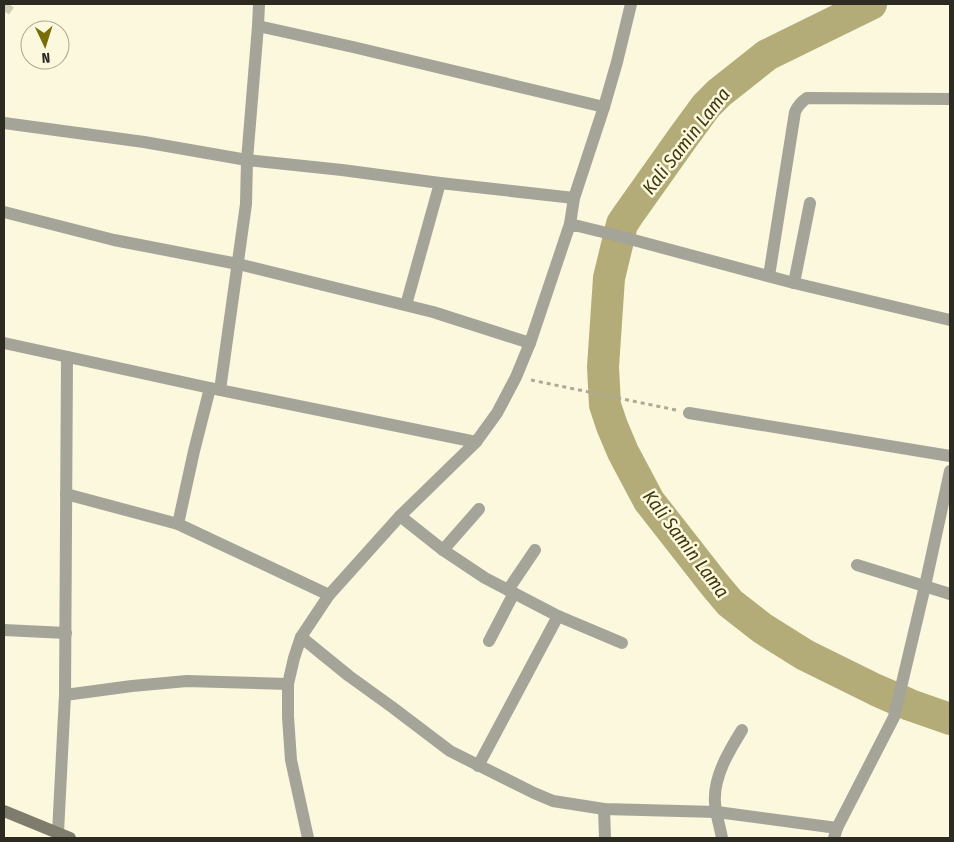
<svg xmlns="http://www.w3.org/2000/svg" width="954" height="842" font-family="'Fira Sans Condensed',sans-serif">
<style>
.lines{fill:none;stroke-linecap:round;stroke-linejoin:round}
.river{stroke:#b3ac78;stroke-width:32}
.street-tunnel{stroke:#d2cfb7;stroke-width:12;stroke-dasharray:12 6;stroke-linecap:butt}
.path{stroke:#aca995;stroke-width:3;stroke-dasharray:4 4;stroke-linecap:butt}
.street{stroke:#a5a499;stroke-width:12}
.secondary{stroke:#7e7d6d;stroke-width:12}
.labels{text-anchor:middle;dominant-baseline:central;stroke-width:5;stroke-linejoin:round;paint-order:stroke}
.water-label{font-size:19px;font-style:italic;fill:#3e380e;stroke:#fbf8dd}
</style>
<rect width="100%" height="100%" fill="#fbf8dd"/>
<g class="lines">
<polyline class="river" points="871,4 767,55 719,93 706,106 684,136 628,215 622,224 609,278 603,367 605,405 612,426 623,452 649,501 714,584 730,603 762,628 805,655 876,690 910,705 950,719"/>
<polyline class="street-tunnel" points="4,11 9,4"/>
<polyline class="path" points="531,380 676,410"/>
<g class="street">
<polyline points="258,26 353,47 604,107"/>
<polyline points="4,123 144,142 247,160 342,170 440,183 574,198"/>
<polyline points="4,212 114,240 238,264 433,312 530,343"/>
<polyline points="570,224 574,198 604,107 617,62 631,4"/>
<path d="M769 276 795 112C798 105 801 102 807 98L950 99"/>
<polyline points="794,283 810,203"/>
<polyline points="406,305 440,183"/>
<polyline points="4,343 210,388 476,442"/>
<polyline points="220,390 246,204 247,160 258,26 259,4"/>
<polyline points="689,413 950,456"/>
<polyline points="66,494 178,524 329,595"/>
<polyline points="400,516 443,550 485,578 558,616 478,766"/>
<polyline points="178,524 194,451 210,388"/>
<polyline points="443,550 479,509"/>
<polyline points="857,565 950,594"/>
<polyline points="508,590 535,550"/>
<polyline points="558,616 622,643"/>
<polyline points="4,630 66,633"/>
<polyline points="301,637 349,676 392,707 450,751 534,793 553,801 604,809 717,812 837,828"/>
<polyline points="489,641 514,593"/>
<polyline points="65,695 132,686 187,681 288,684"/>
<polyline points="604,809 605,838"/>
<polyline points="58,833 65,695 67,357"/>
<polyline points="308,838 291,760 288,717 288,684 294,658 301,637 329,595 400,516 476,442 497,413 516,377 530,343 570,224 615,235 794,283 950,320"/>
<path d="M722 838C720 827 716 815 715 803 713 777 729 751 742 730"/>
<polyline points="834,838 837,828 894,717 925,586 950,471"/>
</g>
<polyline class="secondary" points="4,811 70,838"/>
</g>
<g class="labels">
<g class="water-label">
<text transform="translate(686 141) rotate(-52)">Kali Samin Lama</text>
<text transform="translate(686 544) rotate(53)">Kali Samin Lama</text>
</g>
</g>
<rect width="954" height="842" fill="none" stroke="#2d2b21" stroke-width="10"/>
<g transform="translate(45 45) rotate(176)"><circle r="24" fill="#fbf8dd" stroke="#a9a692"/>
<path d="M0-4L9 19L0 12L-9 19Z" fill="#786d08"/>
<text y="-8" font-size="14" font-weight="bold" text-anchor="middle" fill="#2d2b21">N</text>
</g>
</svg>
